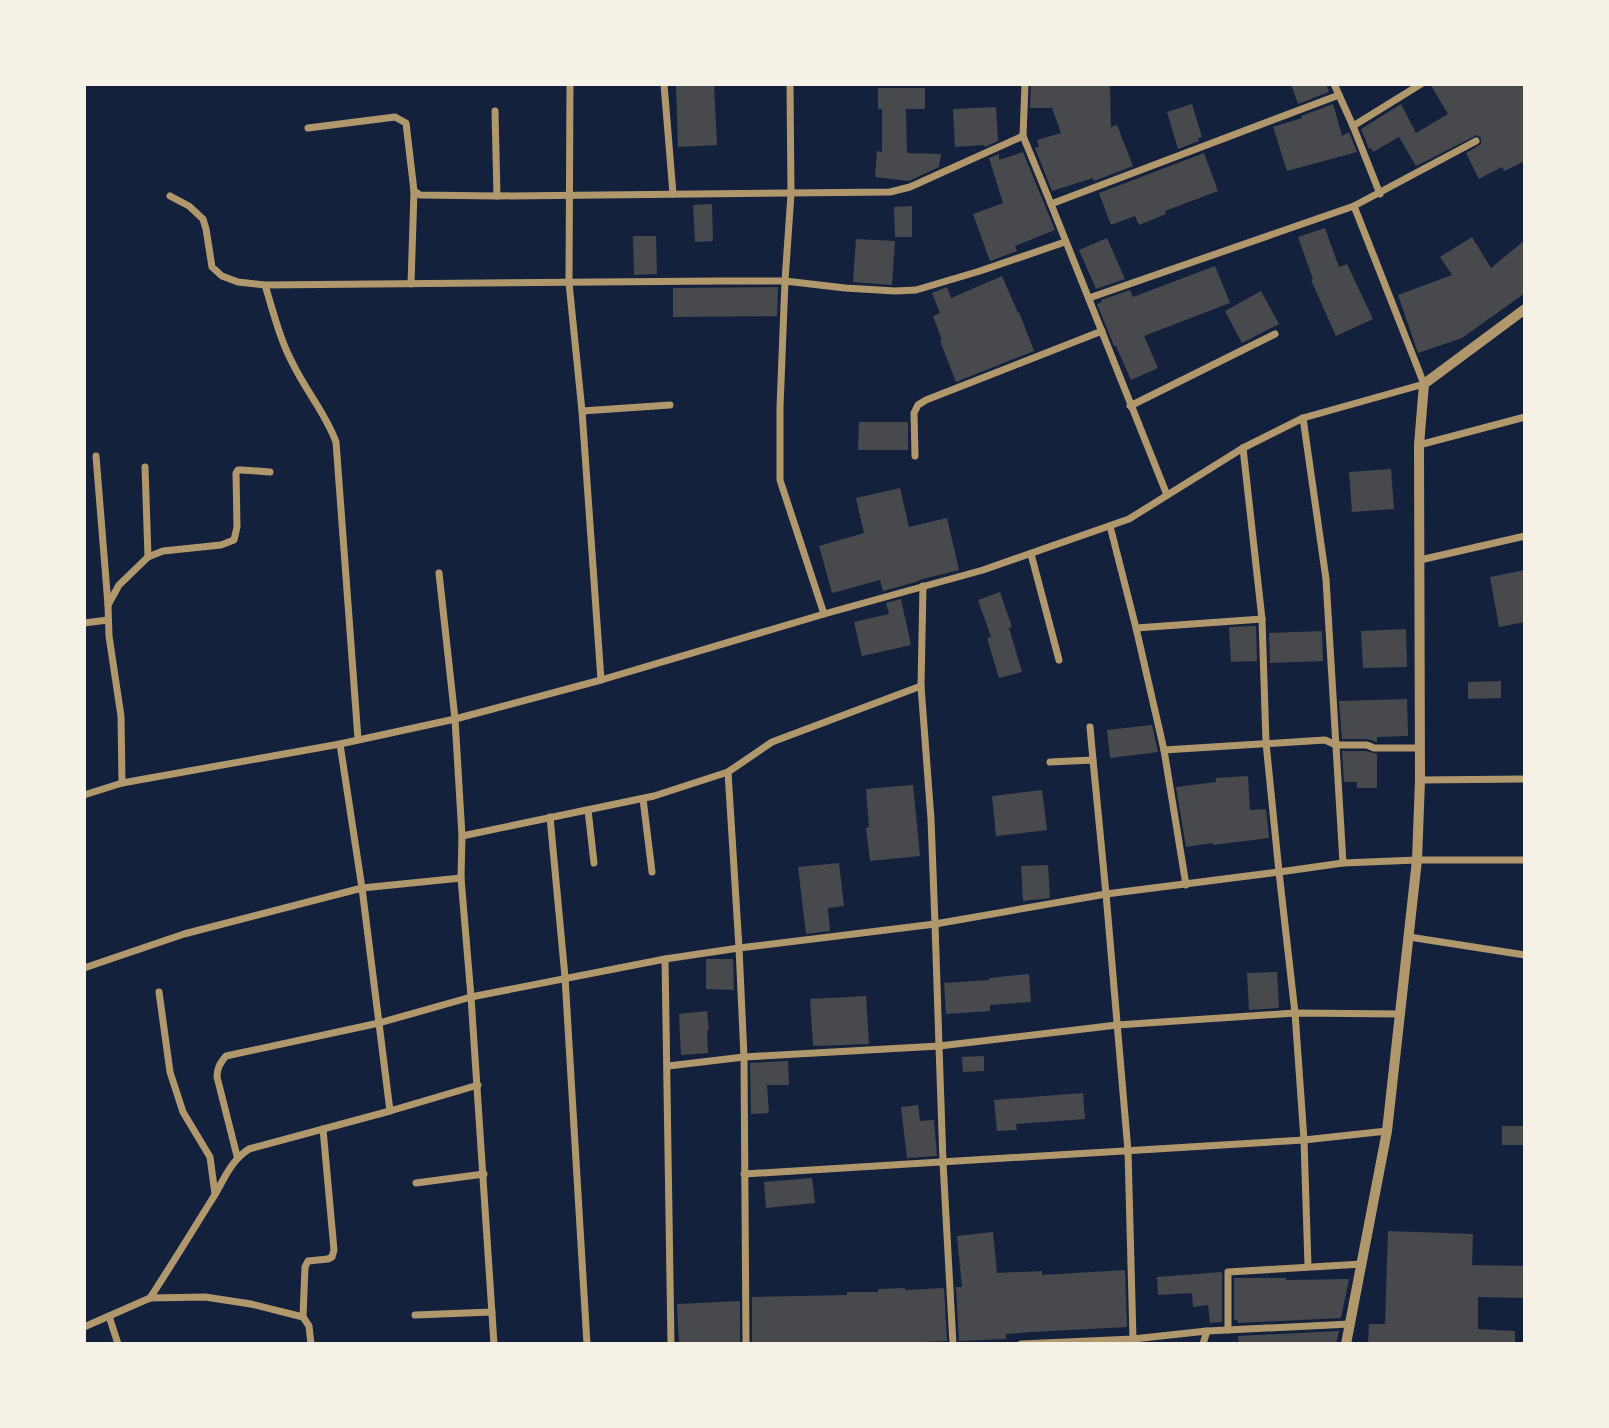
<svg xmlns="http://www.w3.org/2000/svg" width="1609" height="1428" font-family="'Golos Text',sans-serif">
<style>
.building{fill:#48494c}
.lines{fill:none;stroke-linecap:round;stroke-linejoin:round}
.minor{stroke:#b1986c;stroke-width:7}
.tertiary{stroke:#b1986c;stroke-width:10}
</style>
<rect width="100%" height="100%" fill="#14213d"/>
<g class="building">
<polygon points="676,84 714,84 717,145 678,147"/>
<polygon points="1031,84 1110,84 1111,127 1117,125 1133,166 1094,181 1093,178 1052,191 1035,148 1039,147 1037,140 1061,133 1052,108 1030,108"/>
<polygon points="1291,84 1326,84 1329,92 1298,104"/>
<polygon points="1430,84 1525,84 1525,161 1504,171 1502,167 1479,179 1466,153 1481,144 1481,138 1477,135 1416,166 1399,137 1373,152 1371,148 1369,149 1361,129 1401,104 1416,133 1448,114"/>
<polygon points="878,88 925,88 925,109 906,109 907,153 941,154 939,167 909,181 875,177 877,151 882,152 882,109 878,109"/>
<polygon points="1192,104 1202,137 1198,138 1199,141 1178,149 1167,112"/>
<polygon points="1333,104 1342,136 1349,132 1357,152 1287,171 1273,127 1302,118 1301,116"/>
<polygon points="996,107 998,141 985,147 984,145 955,147 953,109"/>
<polygon points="1023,152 1055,230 1015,246 1017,251 990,261 973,214 1003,203 989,158 999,154 999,160"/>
<polygon points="1204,153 1218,191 1165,211 1166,214 1139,225 1135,216 1111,225 1099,193"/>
<polygon points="712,204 713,241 695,242 693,205"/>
<polygon points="912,206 912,237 895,237 894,207"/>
<polygon points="1325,228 1339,267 1347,264 1373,319 1336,336 1311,280 1313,279 1298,237"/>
<polygon points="633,236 656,236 657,274 634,275"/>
<polygon points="1472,237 1491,268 1525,240 1525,293 1462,338 1418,353 1398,295 1452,275 1440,257"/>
<polygon points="1107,238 1125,279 1096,289 1079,250"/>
<polygon points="856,239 895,241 892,285 853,282"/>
<polygon points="1215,266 1230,303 1144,336 1158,368 1131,380 1116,346 1114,346 1097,304 1102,302 1101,300 1130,290 1133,297"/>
<polygon points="1002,276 1018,313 1019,312 1034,351 956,382 940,341 942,340 933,316 940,313 932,293 947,287 951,298"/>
<polygon points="778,287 777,316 673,317 673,288"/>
<polygon points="1261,291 1279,324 1242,343 1225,311"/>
<polygon points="859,422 908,422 908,450 858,450"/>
<polygon points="1391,469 1394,509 1352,512 1349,472"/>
<polygon points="900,488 909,527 947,518 959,570 919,580 919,581 883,591 880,580 832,593 819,546 864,533 856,498"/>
<polygon points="1525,570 1525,622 1499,627 1490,577"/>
<polygon points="1000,592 1012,627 1009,628 1022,672 999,678 987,638 991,637 978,600"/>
<polygon points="901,599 911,645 862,656 854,622 889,614 886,603"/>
<polygon points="1256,626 1257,661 1231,662 1229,627"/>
<polygon points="1406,629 1407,667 1363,668 1361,631"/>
<polygon points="1322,631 1323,661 1270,663 1269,633"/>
<polygon points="1501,681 1501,698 1468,699 1468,682"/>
<polygon points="1407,699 1408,736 1377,737 1377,742 1367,739 1342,739 1339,701"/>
<polygon points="1152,725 1158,752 1110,758 1107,730"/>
<polygon points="1342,751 1366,751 1377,754 1377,788 1357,788 1357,782 1344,782"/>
<polygon points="1248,776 1250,810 1266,809 1269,838 1213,845 1213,843 1186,847 1176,787 1216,782 1216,778"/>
<polygon points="913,785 920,856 870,861 866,828 869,827 866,789"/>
<polygon points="1042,790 1047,830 996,836 992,796"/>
<polygon points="839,863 844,906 828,908 830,931 806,934 798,867"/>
<polygon points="1048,865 1050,898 1023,901 1021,866"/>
<polygon points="706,959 733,959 734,990 706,989"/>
<polygon points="1277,972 1279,1008 1249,1010 1247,973"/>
<polygon points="1029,974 1031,1002 990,1005 990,1011 946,1014 944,983 989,980 989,978"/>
<polygon points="866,996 869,1044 813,1046 810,999"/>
<polygon points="707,1011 709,1030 707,1030 708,1053 681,1055 679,1014"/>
<polygon points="984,1056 984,1071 963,1072 962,1057"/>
<polygon points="788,1061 789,1085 767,1085 769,1113 751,1114 750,1063"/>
<polygon points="1083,1093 1085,1119 1016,1124 1017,1130 997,1131 994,1100"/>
<polygon points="918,1105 920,1121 934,1120 937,1156 907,1158 901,1107"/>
<rect x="1502" y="1126" width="23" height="19"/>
<polygon points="812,1178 815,1203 766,1208 764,1182"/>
<polygon points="1388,1231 1473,1234 1472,1265 1525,1266 1525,1298 1478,1297 1478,1329 1515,1331 1515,1344 1368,1344 1369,1324 1385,1324"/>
<polygon points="993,1232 997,1273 1042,1271 1042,1275 1125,1270 1127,1327 1031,1332 1006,1334 1006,1339 959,1341 956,1287 962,1287 957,1236"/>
<polygon points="1222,1272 1222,1322 1210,1323 1208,1305 1193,1307 1192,1293 1158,1295 1157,1277"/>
<polygon points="1234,1278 1286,1278 1286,1280 1349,1279 1341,1318 1238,1323 1237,1320 1234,1320"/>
<polygon points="905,1288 905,1290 944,1288 947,1341 874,1344 752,1344 752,1297 847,1295 847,1292 878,1292 878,1289"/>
<polygon points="740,1301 740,1344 679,1344 677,1304"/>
<polygon points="1339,1331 1336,1344 1239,1344 1238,1336"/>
</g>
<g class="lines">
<g class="minor">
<polyline points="570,84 569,283 582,411 601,680"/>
<polyline points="664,84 673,194"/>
<polyline points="790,84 791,194 785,281 780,407 780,480 824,614"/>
<polyline points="1025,84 1023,136 1051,204"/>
<polyline points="1334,84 1339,95"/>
<polyline points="495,111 497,196 890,192 910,187 1023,136"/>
<polyline points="308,128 395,117 406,123 414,191 420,195 497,196"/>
<polyline points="1380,194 1353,126 1421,84"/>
<polyline points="170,196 189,206 203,219 206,229 212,267 222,276 238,282 265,285 719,281 785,281 845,288 895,291 916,290 980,271 1065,242"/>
<polyline points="411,284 414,191"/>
<path d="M265 285C273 311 280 340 293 364 306 391 326 414 336 442L358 739"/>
<polyline points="1089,298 1354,206"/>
<polyline points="1130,406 1275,334"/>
<polyline points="582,411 670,405"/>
<polyline points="1303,418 1326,579 1343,863"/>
<polyline points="1419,445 1525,417"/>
<polyline points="96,456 108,605"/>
<polyline points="915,456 914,413 918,405 926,400 1102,331"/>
<polyline points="145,467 148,557"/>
<polyline points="1167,495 1051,204 1339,95 1353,126"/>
<polyline points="1110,526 1136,628 1164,750 1186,885"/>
<polyline points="1031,554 1059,660"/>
<polyline points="1420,560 1525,536"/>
<polyline points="439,573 455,719 462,836"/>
<polyline points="84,623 108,620"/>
<polyline points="1136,628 1262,619"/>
<polyline points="1090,727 1093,760"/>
<polyline points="340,744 362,888 390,1111"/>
<polyline points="1164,750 1325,740 1336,745 1367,745 1374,748 1420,748"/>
<polyline points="1420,780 1525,779"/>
<polyline points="122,783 121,716 109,636 108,605 119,585 148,557 163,551 221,545 234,540 237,527 236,473 238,470 242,470 270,472"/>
<polyline points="84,795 122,783 340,744 455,719 601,680 824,614 983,570 1129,519 1243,448 1303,418 1424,384 1354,206 1476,141"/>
<polyline points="643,799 652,872"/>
<polyline points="588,810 594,863"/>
<polyline points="550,817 565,977 587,1344"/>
<polyline points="1409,937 1525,955"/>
<polyline points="84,968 184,934 362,888 461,878"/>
<polyline points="159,992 170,1072 183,1112 210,1157 215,1194"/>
<polyline points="668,1066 744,1057 939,1046 935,924 1106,894 1279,872 1266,743 1262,619 1243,448"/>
<path d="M237 1156 217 1077C217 1068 220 1063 226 1056L379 1023 471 997 461 878 462 836 654 796 728 772"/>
<polyline points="744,1174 1304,1140 1387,1131"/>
<polyline points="416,1183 484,1174"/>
<polyline points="1308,1266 1304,1140 1295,1013 1279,872 1343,863 1417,860 1525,860"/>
<path d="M150 1298C171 1266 191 1233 211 1201 224 1181 229 1162 249 1149L390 1111 478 1085"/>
<polyline points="415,1315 492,1312"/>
<polyline points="109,1316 118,1344"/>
<polyline points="303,1317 305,1267 308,1261 328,1259 332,1257 334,1250 323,1129"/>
<polyline points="84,1327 150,1298 205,1297 251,1304 303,1317 309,1326 311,1344"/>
<polyline points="1228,1330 1228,1272 1362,1264"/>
<polyline points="494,1344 471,997 665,959"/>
<polyline points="671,1344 665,959 739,948 728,772 772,742 921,686"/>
<polyline points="746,1344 744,1057 739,948 935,924 931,819 921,686 923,586"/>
<polyline points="953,1344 943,1162 939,1046 1117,1025 1295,1013 1400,1014"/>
<polyline points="1021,1344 1133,1339 1128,1151 1106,894 1093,760 1050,762"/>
<polyline points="1132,1344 1133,1339 1207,1331 1350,1324"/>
<polyline points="1203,1344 1207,1331"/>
</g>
<polyline class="tertiary" points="1346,1344 1387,1131 1417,860 1420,780 1419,445 1424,384 1525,309"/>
</g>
<rect width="1609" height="1428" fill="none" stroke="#f6f1e7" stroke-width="172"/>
</svg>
